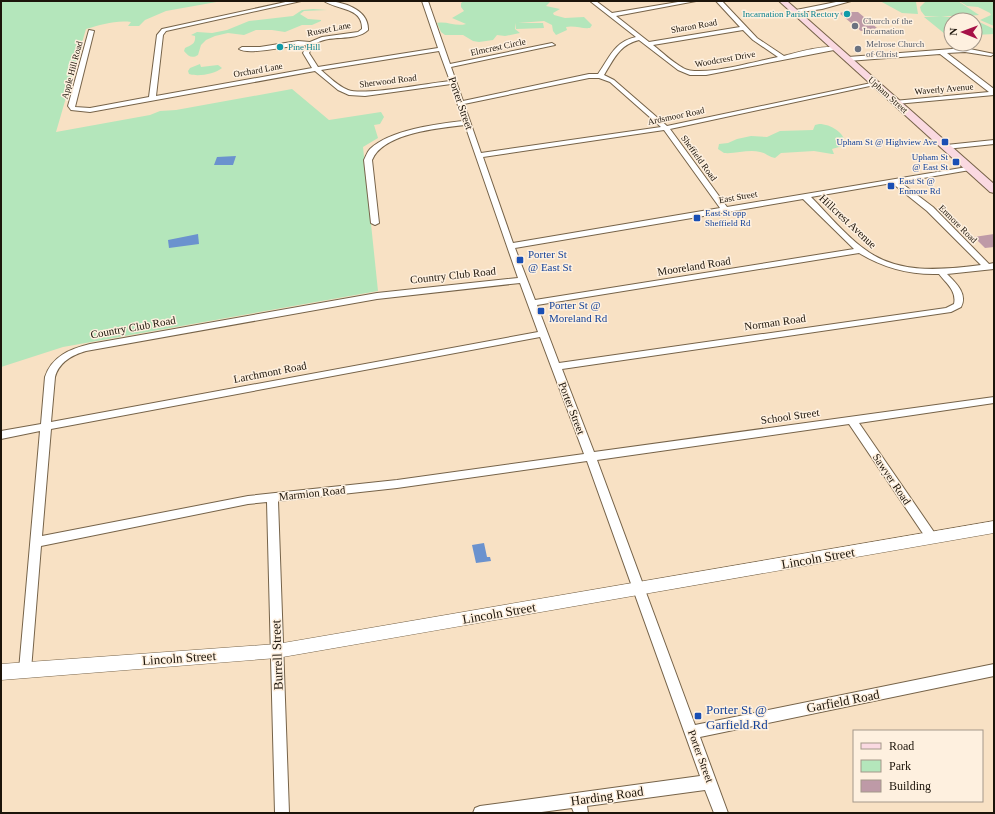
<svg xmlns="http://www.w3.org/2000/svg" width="995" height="814" font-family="Georgia,serif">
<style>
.green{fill:#b4e6bb}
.water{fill:#6b92ce}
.building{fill:#be9aa7}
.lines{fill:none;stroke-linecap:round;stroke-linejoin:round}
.minor-casing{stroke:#766349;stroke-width:2}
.tertiary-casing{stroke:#766349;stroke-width:1}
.secondary-casing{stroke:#766349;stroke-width:2}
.minor{fill:#fff;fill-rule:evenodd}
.tertiary{fill:#fff;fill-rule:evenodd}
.secondary{fill:#fad9e1;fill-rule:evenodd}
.culture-dot{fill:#0f9aa8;stroke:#fef0df;stroke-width:1.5}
.worship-dot{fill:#6b7280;stroke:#fef0df;stroke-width:1.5}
.transit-dot{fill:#1a4fb4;stroke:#fef0df;stroke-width:1.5}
.labels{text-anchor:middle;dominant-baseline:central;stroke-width:3;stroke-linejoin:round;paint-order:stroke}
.far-culture-label{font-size:9px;fill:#0d838f;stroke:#fef0df;text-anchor:end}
.far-worship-label{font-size:9px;fill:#5b616d;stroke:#fef0df;text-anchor:start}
.far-street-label{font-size:9px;fill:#1c140a;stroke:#fef0df}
.far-transit-label{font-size:9px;fill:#164399;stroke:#fef0df;text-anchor:end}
.street-label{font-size:11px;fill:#1c140a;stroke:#fef0df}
.transit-label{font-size:11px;fill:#164399;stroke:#fef0df;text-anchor:start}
.near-street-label{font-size:13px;fill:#1c140a;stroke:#fef0df}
.near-transit-label{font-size:13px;fill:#164399;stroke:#fef0df;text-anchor:start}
</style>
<rect width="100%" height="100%" fill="#f8e1c4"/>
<g class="green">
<path d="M1 1H222L166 11 145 20 139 26H128L131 22C115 20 101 25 86 29L56 132 150 115 160 111 176 110 292 89 329 120 381 112 384 117 380 124 374 125 378 138 363 147 378 291 63 347 1 367Z"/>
<path d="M464 1H549L550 2 546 6 560 9 553 13 554 15 565 18 584 17 592 25 590 28C582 29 574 25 566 27L567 30 556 35 553 31 552 25 544 21 518 23H516H543L544 28 516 29 515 23V29L520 33 505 36 497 35 493 40 479 42 473 41 463 35H445L441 32 437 23C447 21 456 27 466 24L452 18 464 11 461 7V3Z"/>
<polygon points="880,1 918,1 916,2 918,14 902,13"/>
<polygon points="926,1 958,1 979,15 967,16 925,16 921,11 920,7"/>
<polygon points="959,1 994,1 994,26 980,20 991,15 990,13 978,7 967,6"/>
<path d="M313 9 327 10 304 11 300 14 308 19 321 20V21L312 25H302L285 32 272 30H256L244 35 228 33 215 36 206 40 201 45 198 55C192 59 188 56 184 51L185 48C191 45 196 44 195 36L191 35 197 32 212 33 227 30 249 21 293 16 302 10Z"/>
<polygon points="941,16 974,20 951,20 951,36 945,34 924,17"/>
<polygon points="975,20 994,29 994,34 975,35"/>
<path d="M200 64 201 67 218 65 222 68C215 74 198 77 189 74L188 71 190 68Z"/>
<path d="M819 124C831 124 845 133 846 145L832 149 834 154H832L814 151 781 153 775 158C769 157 766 153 760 152 749 149 736 154 724 153L718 149 719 144 728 143 737 139 751 136 767 137 780 131 813 130 815 125Z"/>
</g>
<g class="water">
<polygon points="236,156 233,165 214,165 217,157"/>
<polygon points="198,234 199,244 169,248 168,240"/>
<polygon points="484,543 487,557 490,557 491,561 476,563 472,545"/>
</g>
<g class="building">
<polygon points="844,12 858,12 877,28 875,28 877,30 861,31 839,13"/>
<polygon points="994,234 994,247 985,248 974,237"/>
</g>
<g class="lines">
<defs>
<g id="minor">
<path d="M290 1H301L166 31 163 35 156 96 312 68 303 53 307 45C292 44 250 56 239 49L242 47H260L298 41 310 42 322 37 358 32 362 29C363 7 337 10 324 1 342 1 369 9 368 30 354 43 328 33 314 45 312 47 310 51 309 53L318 67 438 48 422 1H428L450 64 552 43 555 45 451 67 463 101 589 74H598C610 57 614 42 636 37L590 1H596L612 13 684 1H696L616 16 649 42 740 27 716 1H722L757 38 784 56C795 53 830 43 839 49L706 75H690L678 70 639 40C619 45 614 59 604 75L614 80 667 126 876 82 879 84 670 129 727 207 973 166 974 168 970 170 900 182 933 207 989 264 994 263V269L947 274C956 283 968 294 961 307L951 312 562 369 594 452 994 397V403L859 423 936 535 938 538 936 541 932 543 928 541 849 424 597 460 695 725 994 664V676L700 737 728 813H714L705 790 587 806 588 813H574L572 808 534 813H473L475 808 480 806 700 776 587 461 397 488 278 501 289 813H275L267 502 248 504 41 546 31 670 30 674 25 676 20 674 19 670 40 431 1 439V431L41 424 45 377C52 356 70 349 90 344L377 293 518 278 465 125C439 128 383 133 372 160L379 223 375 225 371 223 364 160C366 156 367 152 370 149 390 130 436 124 463 121L451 84 365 96 349 95 338 90 315 71 90 112 71 110 68 106 89 30 94 31 75 107 90 108 149 97 157 35 162 29ZM743 30 753 40 778 57C757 61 700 78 683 68 672 62 662 52 653 45ZM439 51 450 81C429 83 364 96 348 90 338 86 329 77 321 70ZM589 78H599L610 82 661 127 481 153 464 104ZM664 130 720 208 513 243 483 157ZM892 183 927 211 981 265C941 270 897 275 863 248 845 235 827 213 811 197ZM803 199 854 249 535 300 515 248ZM859 253C884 268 909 275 939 274 946 283 957 291 954 304L946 308 559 363 537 305ZM520 283 538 332 51 422 55 377C59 362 72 355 86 351L377 299ZM540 337 584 454 397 480 248 496 42 536 51 429Z"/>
<polygon points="841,1 851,1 822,9 794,13 791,11"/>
<polygon points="965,48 994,54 991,56 965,52 947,53 994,89 994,95 896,104 893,102 894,101 989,92 940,54 848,61 845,59 848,57"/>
<polygon points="994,140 994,144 946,149 942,147 946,145"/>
</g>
<polygon id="tertiary" points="994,521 994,533 277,658 1,680 1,664 277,644"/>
<polygon id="secondary" points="779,1 787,1 994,184 994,193 990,192"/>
</defs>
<use href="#minor" class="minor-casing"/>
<use href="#tertiary" class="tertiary-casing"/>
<use href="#secondary" class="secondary-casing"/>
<use href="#minor" class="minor"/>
<use href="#tertiary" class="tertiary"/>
<use href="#secondary" class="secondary"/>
</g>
<g class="culture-dot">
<circle cx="847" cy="14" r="4"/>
<circle cx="280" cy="47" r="4"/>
</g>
<g class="worship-dot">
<circle cx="855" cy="26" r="4"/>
<circle cx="858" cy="49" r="4"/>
</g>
<g class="transit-dot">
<rect x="941" y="138" width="8" height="8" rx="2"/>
<rect x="952" y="158" width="8" height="8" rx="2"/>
<rect x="887" y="182" width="8" height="8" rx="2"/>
<rect x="693" y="214" width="8" height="8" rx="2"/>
<rect x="516" y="256" width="8" height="8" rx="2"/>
<rect x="537" y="307" width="8" height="8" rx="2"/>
<rect x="694" y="712" width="8" height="8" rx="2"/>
</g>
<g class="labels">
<g class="far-culture-label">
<text x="839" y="14">Incarnation Parish Rectory</text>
<text x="288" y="47" text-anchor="start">Pine Hill</text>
</g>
<g class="far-worship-label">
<text x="863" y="21">Church of the<tspan x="863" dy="10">Incarnation</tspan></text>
<text x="866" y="44">Melrose Church<tspan x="866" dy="10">of Christ</tspan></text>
</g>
<g class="far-street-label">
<text transform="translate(694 26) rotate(-10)">Sharon Road</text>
<text transform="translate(329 29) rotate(-11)">Russet Lane</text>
<text transform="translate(498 47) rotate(-12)">Elmcrest Circle</text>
<text transform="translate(725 59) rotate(-10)">Woodcrest Drive</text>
<text transform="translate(72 70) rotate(-75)">Apple Hill Road</text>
<text transform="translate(258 70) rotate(-10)">Orchard Lane</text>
<text transform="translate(388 81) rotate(-7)">Sherwood Road</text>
<text transform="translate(944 89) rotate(-5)">Waverly Avenue</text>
<text transform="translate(888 95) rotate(42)">Upham Street</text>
<text transform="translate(676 116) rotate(-12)">Ardsmoor Road</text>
<text transform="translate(699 158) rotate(54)">Sheffield Road</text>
<text transform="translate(738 197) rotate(-10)">East Street</text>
<text transform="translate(958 224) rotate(45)">Enmore Road</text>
</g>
<g class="far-transit-label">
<text x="937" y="142">Upham St @ Highview Ave</text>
<text x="948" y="157">Upham St<tspan x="948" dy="10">@ East St</tspan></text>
<text x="899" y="181" text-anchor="start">East St @<tspan x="899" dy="10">Enmore Rd</tspan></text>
<text x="705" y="213" text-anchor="start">East St opp<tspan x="705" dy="10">Sheffield Rd</tspan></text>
</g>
<g class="street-label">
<text transform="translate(461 103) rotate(71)">Porter Street</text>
<text transform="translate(848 221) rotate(43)">Hillcrest Avenue</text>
<text transform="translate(694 266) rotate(-9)">Mooreland Road</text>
<text transform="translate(453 275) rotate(-6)">Country Club Road</text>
<text transform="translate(775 322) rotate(-8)">Norman Road</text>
<text transform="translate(133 327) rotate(-10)">Country Club Road</text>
<text transform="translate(270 372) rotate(-11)">Larchmont Road</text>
<text transform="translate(572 408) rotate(69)">Porter Street</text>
<text transform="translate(790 416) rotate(-8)">School Street</text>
<text transform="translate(892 479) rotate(56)">Sawyer Road</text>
<text transform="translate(312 493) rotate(-6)">Marmion Road</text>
<text transform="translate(701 756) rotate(70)">Porter Street</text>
</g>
<g class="transit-label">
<text x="528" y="254">Porter St<tspan x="528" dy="13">@ East St</tspan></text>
<text x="549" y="305">Porter St @<tspan x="549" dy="13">Moreland Rd</tspan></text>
</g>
<g class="near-street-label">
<text transform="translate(818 558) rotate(-10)">Lincoln Street</text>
<text transform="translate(499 613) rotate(-10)">Lincoln Street</text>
<text transform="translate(277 655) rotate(-92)">Burrell Street</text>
<text transform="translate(179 658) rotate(-4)">Lincoln Street</text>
<text transform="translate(843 701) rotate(-11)">Garfield Road</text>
<text transform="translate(607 796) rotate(-8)">Harding Road</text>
</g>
<g class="near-transit-label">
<text x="706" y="709">Porter St @<tspan x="706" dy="15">Garfield Rd</tspan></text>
</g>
</g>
<rect width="995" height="814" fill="none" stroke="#1c140a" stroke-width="4"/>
<rect x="853" y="730" width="130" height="72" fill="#fef0df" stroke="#a4988a"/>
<rect x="861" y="743" width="20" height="6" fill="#fad9e1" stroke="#a4988a"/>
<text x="889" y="750" font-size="12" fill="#1c140a">Road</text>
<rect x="861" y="760" width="20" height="12" fill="#b4e6bb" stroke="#a4988a"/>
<text x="889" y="770" font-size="12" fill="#1c140a">Park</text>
<rect x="861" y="780" width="20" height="12" fill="#be9aa7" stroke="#a4988a"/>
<text x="889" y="790" font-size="12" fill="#1c140a">Building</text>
<g transform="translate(963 32) rotate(271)"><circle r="19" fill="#fef0df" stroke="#a4988a"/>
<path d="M0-3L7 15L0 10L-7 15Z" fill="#a61147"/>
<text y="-6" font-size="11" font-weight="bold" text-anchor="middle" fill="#1c140a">N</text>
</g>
</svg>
